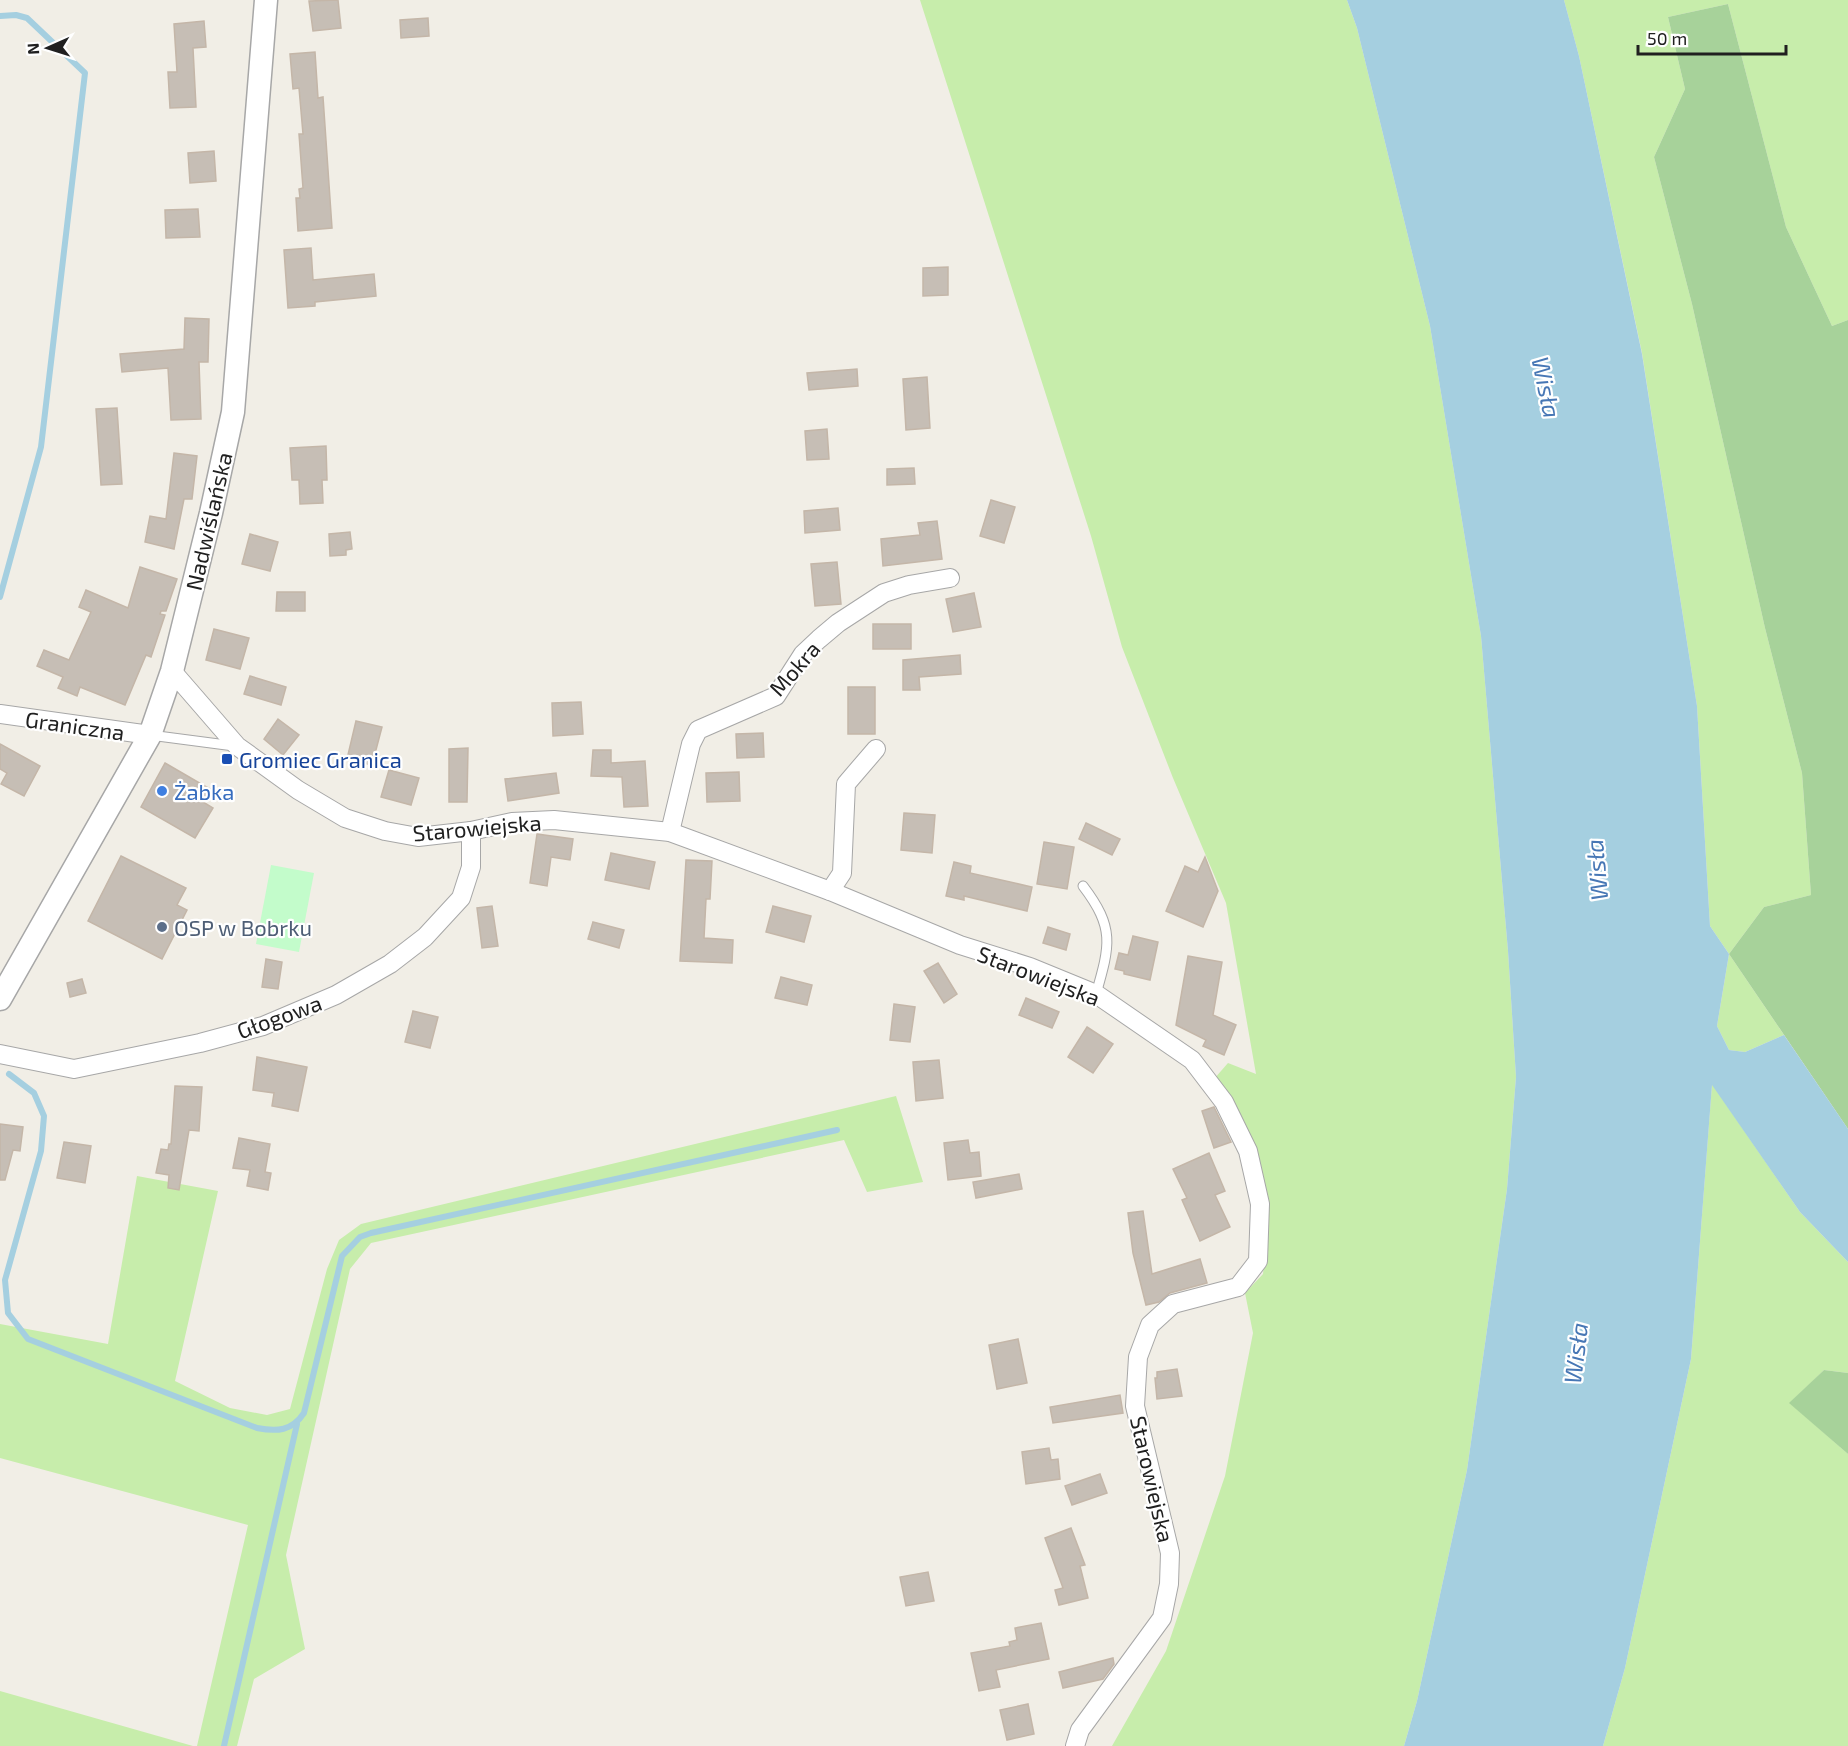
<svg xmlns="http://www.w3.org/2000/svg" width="1848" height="1746" font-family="'Exo 2',sans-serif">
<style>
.grass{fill:#c7edab}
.forest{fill:#a7d29a}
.park{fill:#c3fccb}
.water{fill:#a5cfe0}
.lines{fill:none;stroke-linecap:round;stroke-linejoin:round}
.stream{stroke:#a5cfe0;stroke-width:6}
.building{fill:#c6beb5;stroke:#c4b6a8;stroke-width:1.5}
.service-casing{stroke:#a7a7a7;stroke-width:11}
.minor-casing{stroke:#a7a7a7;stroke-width:20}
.tertiary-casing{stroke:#a7a7a7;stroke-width:25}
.service{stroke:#fff;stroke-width:9}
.minor{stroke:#fff;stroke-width:18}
.tertiary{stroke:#fff;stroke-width:22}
.transit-dot{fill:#1a4fb4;stroke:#fff;stroke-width:2}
.shop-dot{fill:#3f7fe0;stroke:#fff;stroke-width:2}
.service-dot{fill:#5c6f8a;stroke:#fff;stroke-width:2}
.labels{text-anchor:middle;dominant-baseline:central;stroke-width:4.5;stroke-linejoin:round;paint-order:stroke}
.street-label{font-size:22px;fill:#202020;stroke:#fff}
.transit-label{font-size:22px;fill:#164399;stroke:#fff;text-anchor:start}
.shop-label{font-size:22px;fill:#366cbe;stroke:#fff;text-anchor:start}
.service-label{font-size:22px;fill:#4e5e75;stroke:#fff;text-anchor:start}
.water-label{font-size:24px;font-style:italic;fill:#4777b5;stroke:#fff}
</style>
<rect width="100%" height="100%" fill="#f1eee6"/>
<g class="grass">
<polygon points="920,0 1347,0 1357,28 1430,326 1481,636 1508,951 1516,1077 1507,1189 1467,1470 1417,1701 1404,1746 1112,1746 1166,1651 1225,1476 1253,1333 1245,1293 1263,1274 1266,1246 1264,1192 1244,1121 1214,1079 1228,1063 1256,1074 1226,903 1173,778 1122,647 1091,536"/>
<polygon points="1564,0 1848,0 1848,320 1832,326 1786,227 1728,4 1668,17 1685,89 1654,157 1692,304 1765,628 1802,773 1811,895 1764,907 1729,954 1784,1035 1745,1052 1729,1050 1717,1026 1729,954 1710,926 1697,706 1642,353 1579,56"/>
<polygon points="1712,1084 1800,1212 1848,1262 1848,1373 1824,1370 1790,1403 1848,1454 1848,1746 1603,1746 1625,1668 1691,1359"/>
<polygon points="896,1096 923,1182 867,1192 844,1140 371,1243 350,1269 286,1555 305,1649 254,1679 237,1746 197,1746 248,1525 0,1458 0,1324 108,1344 137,1176 218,1191 175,1381 230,1408 267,1415 290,1409 327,1269 339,1240 361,1224"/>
<polygon points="0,1691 193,1746 0,1746"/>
</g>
<g class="forest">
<polygon points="1728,4 1786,227 1832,326 1848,320 1848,1129 1729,954 1764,907 1811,895 1802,773 1765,628 1692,304 1654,157 1685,89 1668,17"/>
<polygon points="1824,1370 1848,1373 1848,1454 1789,1403"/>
</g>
<polygon class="park" points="271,865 314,873 299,952 256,944"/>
<polygon class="water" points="1347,0 1564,0 1579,56 1642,354 1697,706 1710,926 1729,954 1717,1026 1729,1050 1745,1052 1784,1035 1848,1129 1848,1262 1800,1212 1712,1085 1691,1359 1625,1668 1603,1746 1404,1746 1417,1701 1467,1470 1507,1189 1516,1077 1508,951 1481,636 1430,326 1357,28"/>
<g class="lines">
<g class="stream">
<polyline points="0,16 16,15 27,18 85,73 41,447 0,597"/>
<path d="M9 1074 34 1093 44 1116 41 1151 5 1280 8 1313 28 1339 257 1428C277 1432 292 1431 304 1413L342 1256 360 1237 371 1233 837 1130"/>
<polyline points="224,1746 297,1424"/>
</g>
</g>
<g class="building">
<polygon points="338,0 341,28 313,31 309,1"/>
<polygon points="428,18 429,36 401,38 400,20"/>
<polygon points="204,21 206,47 193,48 196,107 170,108 168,72 177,72 174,24"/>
<polygon points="315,52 318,98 323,97 332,228 298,231 296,198 300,198 299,189 303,188 299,134 303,134 299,88 293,89 290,54"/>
<polygon points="214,151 216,181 190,183 188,153"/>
<polygon points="198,209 200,237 166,238 165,210"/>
<polygon points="311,248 313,280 374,274 376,296 315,302 315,306 288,308 284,250"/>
<polygon points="948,267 948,295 923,296 923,268"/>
<polygon points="185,318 209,319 208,362 199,362 201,419 171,420 168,368 122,372 120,354 184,349"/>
<polygon points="857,369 858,386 809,390 807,373"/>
<polygon points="927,377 930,428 906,430 903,379"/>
<polygon points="117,408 122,484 101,485 96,409"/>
<polygon points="827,429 829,459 807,460 805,431"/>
<polygon points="326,446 327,480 322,480 323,503 300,504 299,480 292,480 290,448"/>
<polygon points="174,453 197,456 192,499 184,499 174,549 145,542 150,516 166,519"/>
<polygon points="914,468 915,484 887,485 887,469"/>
<polygon points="991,500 1015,507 1004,543 980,536"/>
<polygon points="838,508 840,530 805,533 804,511"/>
<polygon points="937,521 942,559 883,566 881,539 920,535 918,523"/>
<polygon points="350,532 352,549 346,550 346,555 330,556 329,534"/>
<polygon points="250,534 278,542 270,571 242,564"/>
<polygon points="837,562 841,604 815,606 811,564"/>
<polygon points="140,567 177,579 166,611 161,611 160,614 165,615 151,657 146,655 125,705 80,687 77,696 58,688 63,677 37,666 44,650 69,660 91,612 79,607 86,590 128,608"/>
<polygon points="277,592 305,592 305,611 276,611"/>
<polygon points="974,593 981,627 953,632 946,599"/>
<rect x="873" y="624" width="38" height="25"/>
<polygon points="214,629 249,638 240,669 206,660"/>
<polygon points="960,655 961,674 919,677 920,690 903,690 903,660"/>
<polygon points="250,676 286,687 281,705 244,694"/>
<rect x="848" y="687" width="27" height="47"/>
<polygon points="581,702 583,734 553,736 552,703"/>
<polygon points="278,719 299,735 283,755 264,739"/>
<polygon points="356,721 382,727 372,765 347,759"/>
<polygon points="763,733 764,757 737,758 736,734"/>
<polygon points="0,744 40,766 24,796 1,784 7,773 0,769"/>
<polygon points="468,748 467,802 449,802 449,749"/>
<polygon points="593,750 611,750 611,763 645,761 648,806 624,807 622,777 591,776"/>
<polygon points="165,763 210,789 203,802 213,808 195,838 141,807"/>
<polygon points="389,770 419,778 411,805 381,797"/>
<polygon points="739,772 740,801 707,802 706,773"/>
<polygon points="556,773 559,793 508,801 505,779"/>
<polygon points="904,813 935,815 932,853 901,850"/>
<polygon points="1086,823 1120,839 1112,855 1079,839"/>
<polygon points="537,834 573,839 570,860 551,857 547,886 530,883"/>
<polygon points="1044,842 1074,847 1067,889 1037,884"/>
<polygon points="611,853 655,862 649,889 605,880"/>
<polygon points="121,856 186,888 177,905 187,910 162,959 88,921"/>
<polygon points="1205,857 1218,891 1203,927 1166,911 1185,866 1198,872"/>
<polygon points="686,860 712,861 710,899 706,899 704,938 733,940 732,963 680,961"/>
<polygon points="954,862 971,866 970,873 1032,887 1027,911 964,896 964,900 946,896"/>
<polygon points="492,906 498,946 482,948 477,908"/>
<polygon points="773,906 811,916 804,942 766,932"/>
<polygon points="593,922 624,930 619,948 588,939"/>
<polygon points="1048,927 1070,934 1066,950 1043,943"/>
<polygon points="1133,936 1158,942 1150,980 1124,974 1124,971 1115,969 1119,953 1128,955"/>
<polygon points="1188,956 1222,962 1213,1015 1236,1025 1224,1055 1203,1046 1206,1040 1176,1025"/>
<polygon points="266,959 282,962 278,989 262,987"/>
<polygon points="938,963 957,994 944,1003 924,971"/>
<polygon points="781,977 812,985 807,1005 775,998"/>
<polygon points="82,979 86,993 70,997 67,983"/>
<polygon points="1026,998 1059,1012 1052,1028 1019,1015"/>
<polygon points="894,1004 915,1007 910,1042 890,1040"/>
<polygon points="413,1011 438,1017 430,1048 405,1042"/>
<polygon points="1087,1027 1113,1044 1093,1073 1068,1057"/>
<polygon points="257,1057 307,1067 298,1111 272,1106 274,1093 253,1090"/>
<polygon points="939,1060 943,1098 916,1101 913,1062"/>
<polygon points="175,1086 202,1087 199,1131 189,1130 179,1190 168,1188 169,1175 156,1173 161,1149 168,1150 169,1144 171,1144"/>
<polygon points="1214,1107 1231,1142 1214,1148 1202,1111"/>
<polygon points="0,1124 23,1127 20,1151 13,1150 5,1180 0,1180"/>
<polygon points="239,1138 270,1144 265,1172 271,1173 268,1190 247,1186 250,1170 233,1168"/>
<polygon points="968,1140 970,1153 979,1152 981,1176 948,1180 944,1143"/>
<polygon points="64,1142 91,1146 85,1183 57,1178"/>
<polygon points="1209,1153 1225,1191 1215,1195 1230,1227 1200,1241 1182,1200 1187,1198 1173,1169"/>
<polygon points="1019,1174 1022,1189 976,1198 973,1182"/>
<polygon points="1143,1211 1152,1274 1200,1259 1207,1283 1170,1293 1159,1302 1146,1305 1133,1253 1128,1213"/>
<polygon points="1018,1339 1027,1383 997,1389 989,1345"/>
<polygon points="1177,1369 1182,1396 1157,1399 1155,1378 1157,1378 1157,1372"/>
<polygon points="1120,1395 1123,1413 1053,1423 1050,1407"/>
<polygon points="1049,1448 1051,1460 1058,1459 1060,1479 1026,1484 1022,1452"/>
<polygon points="1100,1474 1107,1493 1072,1505 1065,1486"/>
<polygon points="1071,1528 1085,1565 1080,1566 1088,1598 1059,1605 1055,1590 1063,1588 1045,1538"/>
<polygon points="928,1572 934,1601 906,1606 900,1577"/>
<polygon points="1041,1623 1049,1659 996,1670 1000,1687 979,1691 971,1653 1010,1646 1009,1642 1017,1640 1015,1628"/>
<polygon points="1113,1658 1114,1664 1103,1679 1063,1688 1059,1672"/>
<polygon points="1028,1704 1034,1734 1007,1740 1000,1710"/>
</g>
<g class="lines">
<defs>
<g id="service">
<polyline points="150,735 234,746"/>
<path d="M1083 886C1115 928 1110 945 1096 994"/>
</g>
<g id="minor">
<polyline points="172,671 237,746 298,790 345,818 385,831 418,837 471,831 512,822 554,820 670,832 830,891 960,945 1030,967 1096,994 1192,1060 1224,1102 1248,1151 1260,1204 1258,1261 1238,1287 1173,1304 1150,1325 1138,1357 1135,1406 1170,1553 1169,1584 1162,1618 1080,1730 1075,1746"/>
<polyline points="0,714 150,735"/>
<polyline points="670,832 691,744 698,730 776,696 803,654 819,639 838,623 884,593 909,585 950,578"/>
<polyline points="830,891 842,873 846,784 876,749"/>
<polyline points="0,1054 74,1069 200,1043 263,1026 336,995 390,964 425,937 461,898 471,867 471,831"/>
</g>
<polyline id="tertiary" points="0,999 150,735 172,671 211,513 233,412 266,0"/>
</defs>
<use href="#service" class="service-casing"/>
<use href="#minor" class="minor-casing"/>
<use href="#tertiary" class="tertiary-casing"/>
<use href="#service" class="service"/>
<use href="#minor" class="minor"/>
<use href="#tertiary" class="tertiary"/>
</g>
<rect class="transit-dot" x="221" y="753" width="12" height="12" rx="3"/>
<circle class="shop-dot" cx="162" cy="791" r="6"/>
<circle class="service-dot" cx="162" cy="927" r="6"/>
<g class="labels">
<g class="street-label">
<text transform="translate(208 521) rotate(-77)">Nadwiślańska</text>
<text transform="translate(794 668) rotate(-49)">Mokra</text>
<text transform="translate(75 725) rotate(8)">Graniczna</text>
<text transform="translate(477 827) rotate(-5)">Starowiejska</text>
<text transform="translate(1039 975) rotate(21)">Starowiejska</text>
<text transform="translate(279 1016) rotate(-20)">Głogowa</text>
<text transform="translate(1153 1479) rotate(77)">Starowiejska</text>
</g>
<g class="transit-label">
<text x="239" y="759">Gromiec Granica</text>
</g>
<g class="shop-label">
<text x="174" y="791">Żabka</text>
</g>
<g class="service-label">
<text x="174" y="927">OSP w Bobrku</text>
</g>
<g class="water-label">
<text transform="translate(1547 387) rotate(78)">Wisła</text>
<text transform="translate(1596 870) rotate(-95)">Wisła</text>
<text transform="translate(1575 1353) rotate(-83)">Wisła</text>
</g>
</g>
<g transform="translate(48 48) rotate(267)" stroke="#ffffff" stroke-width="4.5" paint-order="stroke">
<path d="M0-4.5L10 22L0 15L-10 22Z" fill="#202020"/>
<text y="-9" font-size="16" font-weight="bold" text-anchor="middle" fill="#202020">N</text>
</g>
<path d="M1638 45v9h148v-9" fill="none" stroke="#202020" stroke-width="3"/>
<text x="1647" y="45" font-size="18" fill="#202020" stroke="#ffffff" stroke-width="4.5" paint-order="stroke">50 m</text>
</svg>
